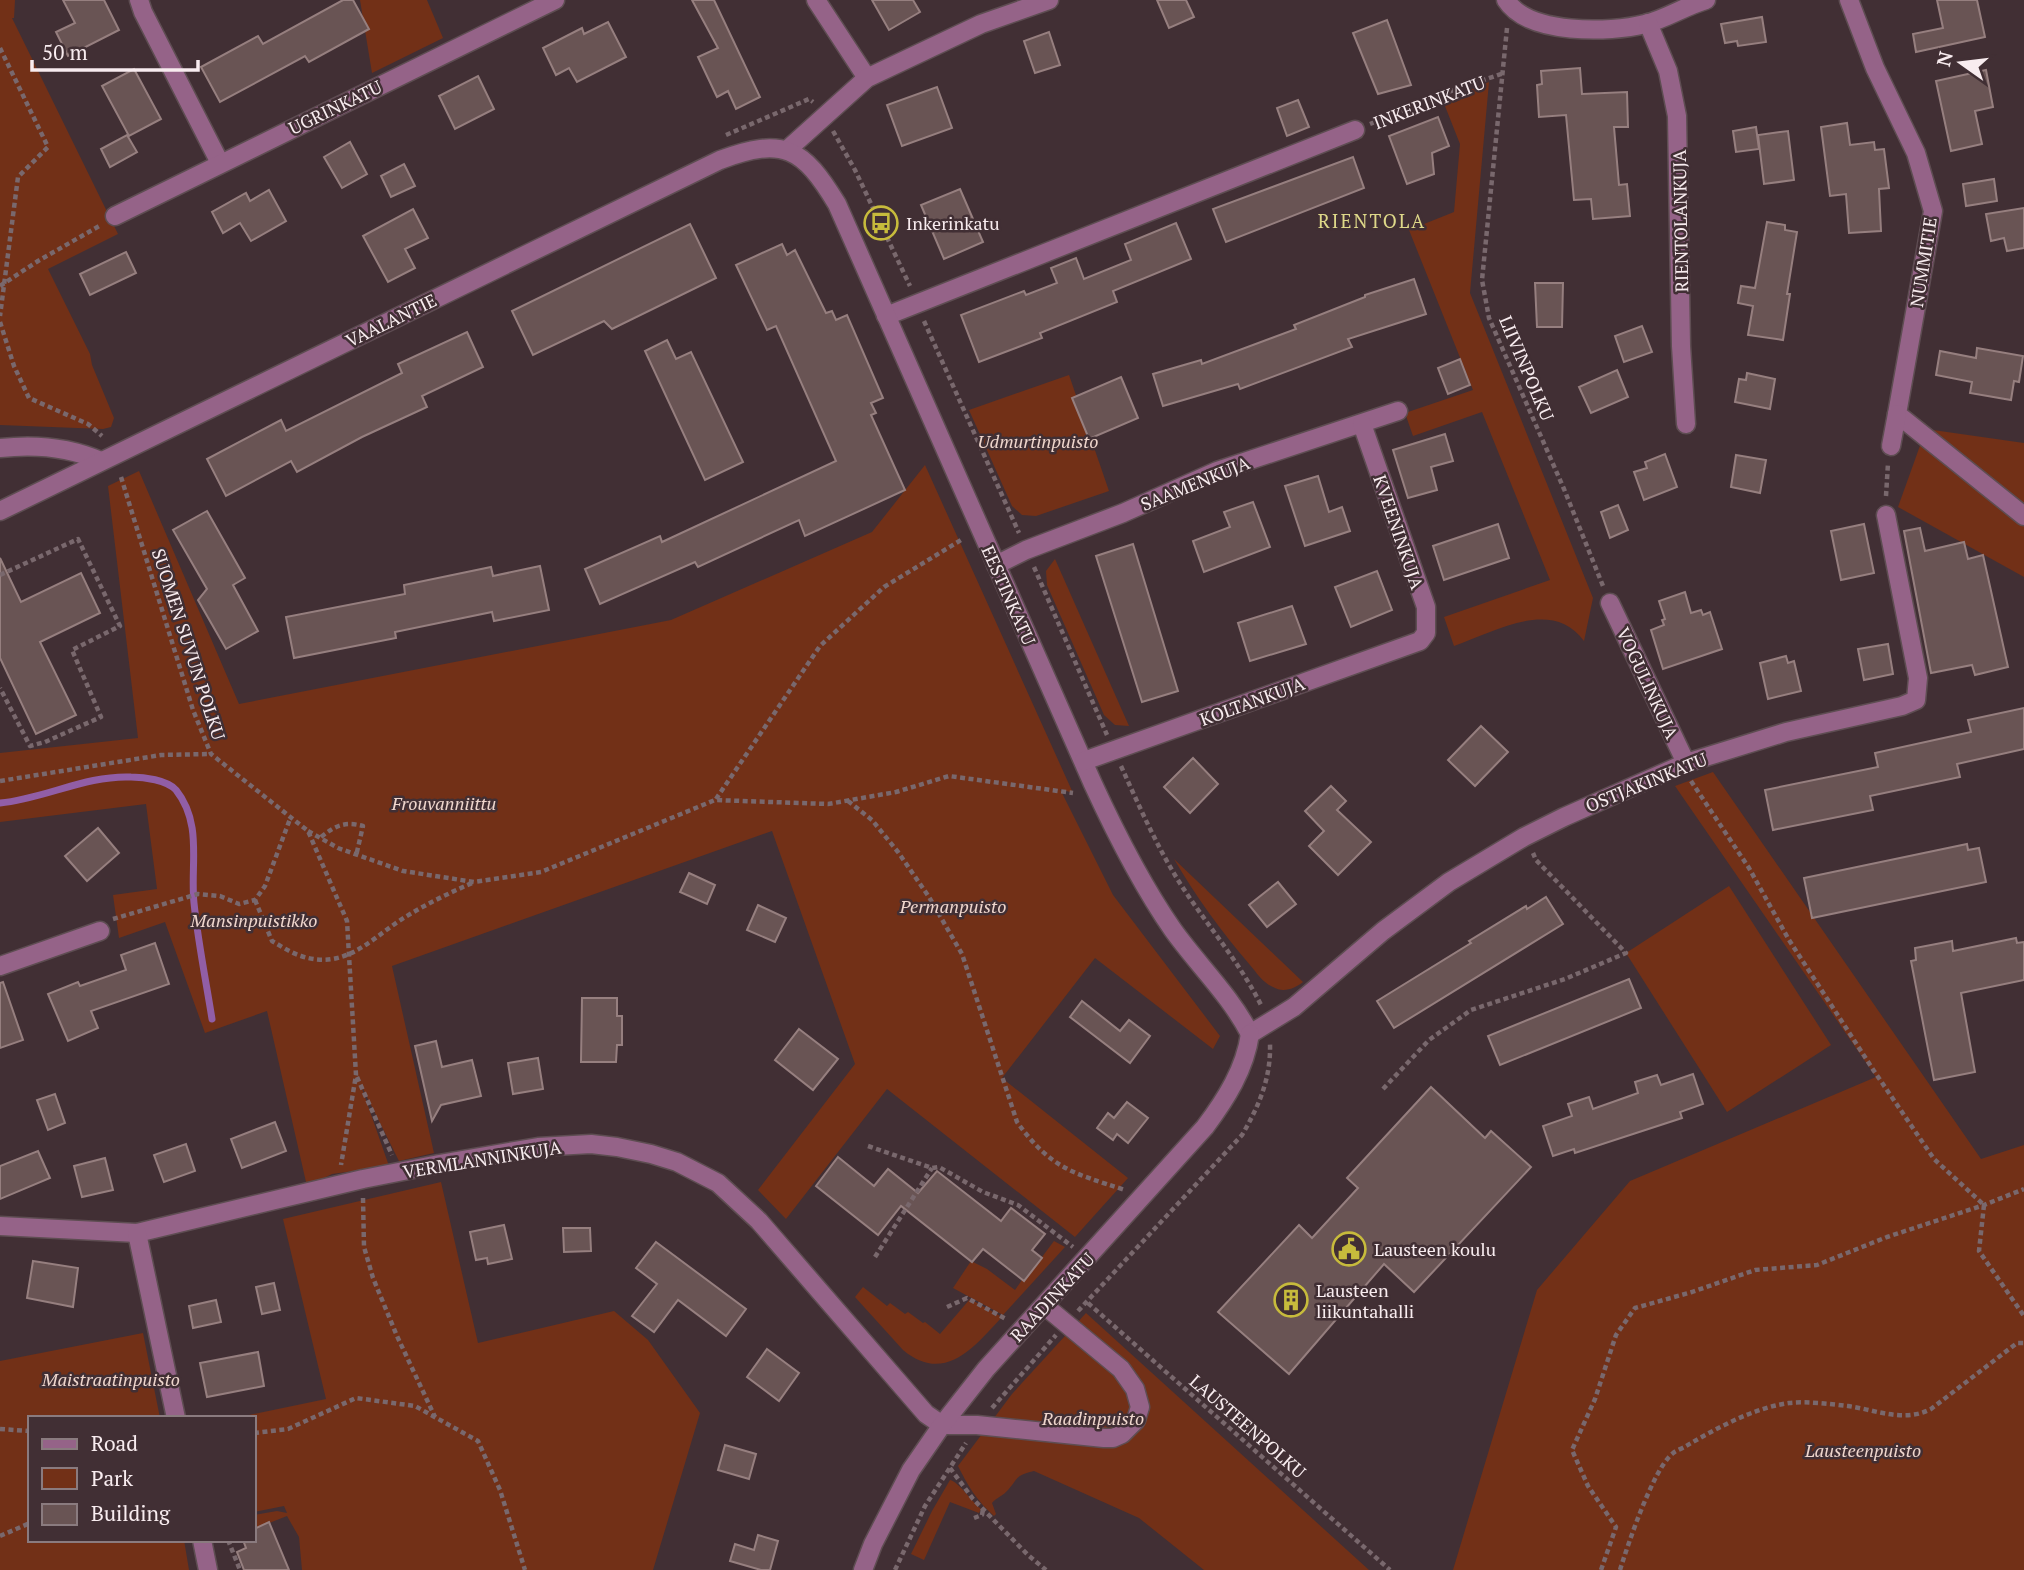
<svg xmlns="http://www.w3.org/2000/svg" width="2024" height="1570" font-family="'PT Serif',serif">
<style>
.green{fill:#723017}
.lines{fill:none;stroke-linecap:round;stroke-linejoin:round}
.stream{stroke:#915ea6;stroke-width:7}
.building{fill:#695454;stroke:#967f7f;stroke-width:2}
.minor-casing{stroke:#5e4d52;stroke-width:21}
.path{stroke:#79686d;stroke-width:4.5;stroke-dasharray:5 3.5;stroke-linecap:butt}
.minor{stroke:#956388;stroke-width:18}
.labels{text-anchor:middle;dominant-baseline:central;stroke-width:5;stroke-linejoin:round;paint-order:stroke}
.street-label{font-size:18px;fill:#f8ecef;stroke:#412f34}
.poi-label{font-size:18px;fill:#f8ecef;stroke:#412f34;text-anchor:start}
.park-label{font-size:18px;font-style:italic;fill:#efd6cd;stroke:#412f34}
.neighbourhood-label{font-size:19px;letter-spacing:2px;fill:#ded889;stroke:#412f34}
</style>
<rect width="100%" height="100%" fill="#412f34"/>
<g class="green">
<polygon points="0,0 15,0 14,18 12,18 118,234 48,269 90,354 92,365 114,418 111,427 103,429 0,425"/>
<polygon points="360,0 427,0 443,38 372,73"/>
<path d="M1489 82 1470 293 1593 598 1584 641C1552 597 1494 632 1454 646L1444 617 1550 580 1482 412 1413 436 1405 413 1473 390 1409 230 1454 212 1460 144 1443 101Z"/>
<polygon points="1069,375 1109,491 1036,516 1022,515 1012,506 969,410"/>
<polygon points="1926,429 2024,443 2024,577 1898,507"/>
<polygon points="925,465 1073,793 1060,789 1113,895 1220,1036 1213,1049 1095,958 1002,1078 1128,1178 1075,1237 887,1089 786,1219 758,1190 855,1064 772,831 392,966 434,1153 399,1161 360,1083 389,1166 332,1174 318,1181 306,1182 267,1011 205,1033 165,922 119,938 113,895 157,889 146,804 0,822 0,753 138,738 108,486 139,471 239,704 671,620 872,532"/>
<polygon points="1055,559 1129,726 1115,725 1104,715 1047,585 1046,571"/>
<polygon points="1713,772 1981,1159 2024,1145 2024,1570 1453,1570 1537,1290 1630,1181 1876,1077 1675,786"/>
<path d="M1174 859 1303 982C1294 989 1283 993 1273 987 1263 983 1256 972 1250 965 1221 931 1196 897 1174 859Z"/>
<polygon points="1729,886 1831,1045 1727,1112 1626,953"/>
<polygon points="441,1182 478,1343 614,1311 648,1340 700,1413 653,1570 302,1570 299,1537 287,1516 254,1529 254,1515 277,1511 287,1513 284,1506 254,1512 254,1418 235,1418 326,1399 283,1219"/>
<polygon points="1054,1241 1065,1247 1003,1315 953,1288 971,1261 987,1269 1015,1290 1022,1280 1024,1281"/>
<path d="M863 1287 887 1306 890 1303 905 1314 908 1312 923 1323 925 1322 940 1334 970 1299 1002 1317C975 1346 945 1385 903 1350L855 1297Z"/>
<path d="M1086 1313 1369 1570H1204L1139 1518 1034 1471C1013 1476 1019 1479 1006 1492 1002 1496 996 1498 992 1503L996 1514 994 1516C977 1501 968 1486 958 1466L1012 1394Z"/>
<polygon points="143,1333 160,1418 30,1418 30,1540 184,1540 189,1570 0,1570 0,1361"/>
<path d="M950 1480C959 1482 972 1502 981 1509L979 1513 950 1502 924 1560 911 1554 932 1511Z"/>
</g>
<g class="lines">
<path class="stream" d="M0 803C44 799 86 775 131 777 144 777 167 780 176 790 203 824 190 865 194 903 198 942 206 981 212 1019"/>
</g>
<g class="building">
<polygon points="63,0 104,0 119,30 68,56 56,32 75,23"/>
<polygon points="343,0 353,0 369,29 309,62 305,56 220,102 201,67 258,36 263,44"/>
<polygon points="692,0 714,0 760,97 736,109 728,91 717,97 698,57 718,48"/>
<polygon points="872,0 913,0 920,12 889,30"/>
<polygon points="1157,0 1186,0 1194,17 1169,28"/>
<polygon points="1937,0 1977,0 1985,37 1916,52 1913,34 1943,28"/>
<polygon points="1762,17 1766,42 1738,46 1737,41 1725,43 1721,24"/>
<polygon points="1387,20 1411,85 1378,94 1353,33"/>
<polygon points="608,22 626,57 577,82 569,68 556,75 543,48 582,28 584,34"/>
<polygon points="1049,32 1060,65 1035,73 1024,41"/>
<polygon points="1580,68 1582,94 1627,92 1628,127 1614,127 1619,185 1627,184 1630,216 1593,219 1591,199 1574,200 1566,115 1539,117 1537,85 1542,84 1541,71"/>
<polygon points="134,69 161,119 129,136 102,86"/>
<polygon points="1986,70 1993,107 1975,111 1982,144 1951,151 1936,81"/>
<polygon points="478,76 494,109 455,129 439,96"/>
<polygon points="937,87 952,128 902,146 887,105"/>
<polygon points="1298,100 1309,127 1287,136 1277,108"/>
<polygon points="1438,117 1449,146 1432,153 1434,174 1407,184 1389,136"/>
<polygon points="1847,123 1850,145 1874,142 1875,150 1884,149 1889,188 1879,189 1881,231 1849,233 1846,194 1830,196 1821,127"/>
<polygon points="1756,127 1759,149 1736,152 1733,131"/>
<polygon points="1788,131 1794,180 1764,184 1758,135"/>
<polygon points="127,135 137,152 110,167 101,149"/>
<polygon points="350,142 367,174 342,188 324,157"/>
<polygon points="1353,157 1364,188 1226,242 1213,209"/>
<polygon points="404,164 415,186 391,197 381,176"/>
<polygon points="1994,179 1997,201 1966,206 1963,184"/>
<polygon points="960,189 983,242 944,259 921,205"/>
<polygon points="269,190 286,221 251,241 240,223 223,233 212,212 246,193 250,201"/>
<polygon points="2024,208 2024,248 2007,251 2004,238 1991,241 1986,214"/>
<polygon points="413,209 428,238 405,249 415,268 388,282 363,236"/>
<polygon points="1767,222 1785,225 1785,230 1797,232 1787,294 1790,294 1783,340 1748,335 1753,306 1738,303 1741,286 1755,288"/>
<polygon points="1176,223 1191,259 1113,291 1117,302 1040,333 1042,338 979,362 961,315 1024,291 1026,295 1057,283 1051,268 1076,258 1084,279 1131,260 1125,244"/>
<polygon points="690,224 716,278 612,329 604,321 533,355 512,311"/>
<polygon points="782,244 787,255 795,250 826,313 832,311 836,320 847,315 883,398 871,403 876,413 871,415 905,490 805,536 799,520 698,567 695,562 600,604 585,569 660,536 662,542 836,461 776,326 767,330 736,265"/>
<polygon points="126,252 136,273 90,295 80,274"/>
<polygon points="1414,279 1426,314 1348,339 1352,347 1240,389 1238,384 1163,406 1153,374 1201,360 1202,364 1296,329 1294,325 1365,297 1365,295"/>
<polygon points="1535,283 1563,283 1562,327 1537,327"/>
<polygon points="1642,326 1652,352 1624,362 1615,336"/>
<polygon points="467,332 483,367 422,396 427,407 362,437 297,472 291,461 226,496 207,459 281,420 286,431 402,373 398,364"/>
<polygon points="667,340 676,359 691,352 743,462 705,480 645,351"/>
<polygon points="1977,348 2023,356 2019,382 2014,381 2011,400 1970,393 1972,382 1936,375 1940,351 1976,358"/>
<polygon points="1460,359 1470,385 1448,394 1438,368"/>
<polygon points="1617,370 1628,397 1591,413 1579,387"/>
<polygon points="1747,373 1775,379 1770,409 1735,402 1739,379 1746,380"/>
<polygon points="1121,377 1138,418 1089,439 1072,398"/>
<polygon points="1445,434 1453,461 1431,467 1437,490 1408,498 1393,450"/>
<polygon points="1665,454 1677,487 1644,500 1634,472 1647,468 1645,462"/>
<polygon points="1736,455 1766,460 1760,493 1731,487"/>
<polygon points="1318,476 1329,512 1342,507 1350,531 1305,546 1285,486"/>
<polygon points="1253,502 1270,547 1204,572 1193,541 1230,527 1224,512"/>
<polygon points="1618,505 1628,530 1610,538 1601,512"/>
<polygon points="207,511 245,578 233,585 258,631 226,649 198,600 207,589 173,530"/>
<polygon points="1498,524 1509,558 1444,580 1433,546"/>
<polygon points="1864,524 1874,573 1841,580 1831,531"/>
<polygon points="1920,528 1925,551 1964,542 1968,559 1983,555 2008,667 1975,675 1972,665 1931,673 1904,531"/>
<polygon points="1133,544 1178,691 1142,702 1096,556"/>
<polygon points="0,558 21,602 81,573 100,613 40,642 76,715 36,734 0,658"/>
<polygon points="540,566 549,610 494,621 492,612 395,632 396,638 294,658 286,617 405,594 404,585 491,567 493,576"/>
<polygon points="1377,571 1392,610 1351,627 1335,587"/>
<polygon points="1685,592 1691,613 1701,610 1703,615 1710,612 1722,649 1663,669 1651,630 1664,625 1662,620 1665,619 1659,601"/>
<polygon points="1292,606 1306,644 1250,661 1238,623"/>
<polygon points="1888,644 1893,674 1864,680 1858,649"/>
<polygon points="1786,656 1788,663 1794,661 1801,691 1768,699 1760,663"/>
<polygon points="2024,708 2024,749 1957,764 1960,777 1870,796 1873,810 1773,830 1765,790 1878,767 1875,753 1971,732 1968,720"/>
<polygon points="1481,726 1508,752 1475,786 1448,760"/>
<polygon points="1193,758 1218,784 1190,813 1164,787"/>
<polygon points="1331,786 1346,801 1337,810 1371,842 1338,875 1309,846 1324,831 1305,811"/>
<polygon points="98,828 119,853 87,881 65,856"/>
<polygon points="1967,844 1968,850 1979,848 1986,882 1812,918 1804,878"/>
<polygon points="689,873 715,885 707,904 680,892"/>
<polygon points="1278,882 1296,904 1267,927 1249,905"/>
<polygon points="1546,897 1563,924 1394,1028 1377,1001 1471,943 1469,941 1526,906 1527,909"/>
<polygon points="758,905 786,918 775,942 747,930"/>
<polygon points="2016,938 2017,943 2024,942 2024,980 1961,993 1975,1072 1934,1080 1911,961 1916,960 1915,948 1952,941 1953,951"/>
<polygon points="155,943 169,984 91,1011 98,1028 68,1041 48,994 78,982 80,986 126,970 121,955"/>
<polygon points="1629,979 1641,1008 1500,1065 1488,1036"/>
<polygon points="3,982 23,1040 0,1048 0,983"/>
<polygon points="582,998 617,998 617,1016 622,1016 622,1045 617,1045 616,1062 581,1062"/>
<polygon points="1082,1001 1120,1031 1129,1020 1150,1036 1130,1063 1070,1017"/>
<polygon points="799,1029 838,1059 813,1090 775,1060"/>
<polygon points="436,1041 442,1067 472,1060 481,1096 441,1105 432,1121 415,1046"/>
<polygon points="538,1058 543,1089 513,1094 508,1063"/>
<polygon points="1693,1074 1703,1104 1680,1112 1682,1118 1575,1153 1574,1149 1553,1156 1543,1126 1572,1116 1568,1104 1589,1097 1593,1109 1638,1093 1635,1082 1657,1075 1661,1085"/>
<polygon points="1431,1087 1485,1138 1491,1131 1531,1167 1414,1292 1384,1264 1289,1374 1218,1312 1299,1225 1312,1238 1358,1188 1347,1178"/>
<polygon points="55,1094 65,1123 48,1130 37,1100"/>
<polygon points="1127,1102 1148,1118 1128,1143 1117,1134 1113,1140 1097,1128 1108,1113 1114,1118"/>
<polygon points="275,1122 286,1151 242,1168 231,1139"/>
<polygon points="186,1144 195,1171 164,1182 154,1155"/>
<polygon points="38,1151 50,1178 0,1199 0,1166"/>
<polygon points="838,1157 874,1186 888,1169 918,1193 937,1171 1001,1221 1011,1208 1045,1234 1032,1250 1042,1258 1024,1281 983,1249 972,1262 901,1206 878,1235 816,1186"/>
<polygon points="105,1158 113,1190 82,1197 74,1166"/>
<polygon points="504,1225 512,1259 488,1264 487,1258 476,1260 470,1232"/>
<polygon points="563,1228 590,1228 591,1251 564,1252"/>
<polygon points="656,1242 746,1309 726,1336 678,1300 654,1332 632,1316 657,1284 636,1268"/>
<polygon points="33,1261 78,1268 73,1307 27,1298"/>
<polygon points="274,1283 280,1310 262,1314 256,1287"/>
<polygon points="216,1300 221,1322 193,1328 189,1306"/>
<polygon points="767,1349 799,1373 779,1401 747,1377"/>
<polygon points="258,1352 264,1386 207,1397 200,1363"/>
<polygon points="725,1445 756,1454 749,1479 718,1470"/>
<polygon points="269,1522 289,1570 244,1570 237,1552 246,1548 243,1540 254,1540 254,1529"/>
<polygon points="758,1535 778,1541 770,1570 761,1570 730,1561 735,1544 754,1550"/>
</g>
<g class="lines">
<defs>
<g id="minor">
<polyline points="139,0 143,12 220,163"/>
<polyline points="816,0 867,78"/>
<path d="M1506 0C1528 35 1610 33 1645 24 1666 19 1685 6 1706 0"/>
<polyline points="1849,0 1875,68 1916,153 1933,211 1897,414 2024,516"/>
<polyline points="1648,23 1668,71 1677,116 1681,346 1686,424"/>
<polyline points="787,150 867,78 981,24 1049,0"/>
<polyline points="115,216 555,0"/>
<polyline points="886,316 1355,130"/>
<polyline points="1891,446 1897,414"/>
<path d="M0 448C35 444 69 447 101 461"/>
<path d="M0 511 720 160C784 136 803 148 837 204L1093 784C1116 834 1141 884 1173 930 1198 965 1230 995 1250 1034"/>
<polyline points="996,565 1026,550 1123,513 1217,471 1398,411"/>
<polyline points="1610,603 1686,763"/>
<polyline points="1084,761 1420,641 1426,633 1426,607 1362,424"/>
<polyline points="0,966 100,931"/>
<polyline points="1250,1034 1294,1007 1383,931 1449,882 1524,837 1564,817 1686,763 1786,732 1902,706 1916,700 1918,678 1886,515"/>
<polyline points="0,1226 137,1233 363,1179 439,1164 538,1147 591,1144 617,1147 651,1154 677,1162 718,1183 759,1221 926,1414 942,1425 977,1425 1104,1438 1113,1438 1122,1434 1136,1420 1140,1407 1135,1389 1121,1369 1045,1306"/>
<polyline points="137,1233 176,1418"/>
<polyline points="202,1540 208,1570"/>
<path d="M863 1570 873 1544 911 1470 942 1425 986 1369 1205 1127C1226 1099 1245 1069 1250 1034"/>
</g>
</defs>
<use href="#minor" class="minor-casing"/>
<g class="path">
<polyline points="1507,28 1482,280 1489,318 1564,489 1603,586"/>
<polyline points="0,48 48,147 18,177 0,316"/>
<polyline points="1370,124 1451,91 1504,73"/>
<polyline points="833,131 855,170 910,286"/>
<polyline points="726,135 809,99 813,102"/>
<polyline points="0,286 38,261 101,225"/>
<polyline points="924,321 1019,533"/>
<polyline points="0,322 14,366 29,398 88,424 102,436"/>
<polyline points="121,477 193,710 211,754 308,831 347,921 356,1075 341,1165"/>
<polyline points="1886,496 1888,463"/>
<polyline points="1034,567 1107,735"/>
<polyline points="0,575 78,539 120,626 72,650 101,717 45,742 30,746 0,688"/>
<path d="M1121 766C1141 810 1160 854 1187 894 1212 931 1241 965 1261 1005"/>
<polyline points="0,781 161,755 211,754"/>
<polyline points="1691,781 1749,868 1789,940 1874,1071 1934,1159 1984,1205"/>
<polyline points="716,799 820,646 884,587 961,540"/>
<path d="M848 801 872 820 898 852 929 897 962 954 1017 1122C1051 1169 1073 1173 1125 1190"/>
<polyline points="308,831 338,848 403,871 474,882 541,872 715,800 828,804 896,792 949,776 1073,793"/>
<path d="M321 837C335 826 344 821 363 826L356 856"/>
<path d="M255 900 272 941C281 946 291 953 301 956 343 970 368 942 399 921 422 906 447 894 472 883"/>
<polyline points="113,919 198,894 220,896 239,904 255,900 265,886 290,819"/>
<polyline points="357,1077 392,1155"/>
<polyline points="1383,1089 1429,1040 1471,1010 1565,979 1626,953 1536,860 1533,853"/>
<polyline points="868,1146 932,1168 939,1167 983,1192 1018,1205 1073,1247"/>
<polyline points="363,1198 364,1247 373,1278 397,1336 435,1417"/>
<polyline points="1984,1205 1979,1251 2024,1316"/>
<polyline points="875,1257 932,1168"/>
<polyline points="1088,1303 1390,1570"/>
<polyline points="947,1307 967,1298 1006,1319"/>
<path d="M1078 1311 1242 1135C1259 1106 1271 1078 1270 1044"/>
<polyline points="992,1408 1056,1335"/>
<polyline points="0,1429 30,1431"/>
<polyline points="254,1433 288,1429 356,1398 415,1406 478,1441 500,1490 525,1570"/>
<polyline points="950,1468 973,1499 1028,1555 1046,1570"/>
<polyline points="974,1518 982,1515 983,1509"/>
<polyline points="0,1536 30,1523"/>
<polyline points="228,1540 240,1570"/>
<polyline points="895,1570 925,1506 966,1443"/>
<polyline points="1601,1570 1616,1527 1588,1486 1572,1450 1595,1399 1616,1335 1635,1308 1692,1292 1755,1270 1817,1265 1887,1237 1984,1205 2024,1189"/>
<path d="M1620 1570C1628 1544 1653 1470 1672 1454 1676 1450 1682 1449 1686 1446 1717 1428 1753 1408 1789 1403 1807 1401 1830 1404 1848 1406 1876 1410 1904 1423 1931 1409L2017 1343H2024"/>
</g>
<use href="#minor" class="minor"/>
</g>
<defs>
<symbol id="bus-ring" viewBox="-11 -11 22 22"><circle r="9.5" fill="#412f34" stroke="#c7bb3c" stroke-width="1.5"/><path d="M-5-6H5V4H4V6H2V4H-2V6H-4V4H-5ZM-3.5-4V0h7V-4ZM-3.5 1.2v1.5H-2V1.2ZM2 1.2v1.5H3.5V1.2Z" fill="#c7bb3c"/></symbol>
<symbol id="civic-ring" viewBox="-11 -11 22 22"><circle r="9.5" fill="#412f34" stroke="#c7bb3c" stroke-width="1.5"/><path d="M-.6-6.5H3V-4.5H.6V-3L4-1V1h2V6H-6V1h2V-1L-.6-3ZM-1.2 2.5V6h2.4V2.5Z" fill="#c7bb3c"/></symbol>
<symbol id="building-ring" viewBox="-11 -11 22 22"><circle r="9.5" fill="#412f34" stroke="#c7bb3c" stroke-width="1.5"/><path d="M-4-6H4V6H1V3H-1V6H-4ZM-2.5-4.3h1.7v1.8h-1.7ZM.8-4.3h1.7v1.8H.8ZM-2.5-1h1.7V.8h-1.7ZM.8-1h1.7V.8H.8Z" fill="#c7bb3c"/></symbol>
</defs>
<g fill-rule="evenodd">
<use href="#bus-ring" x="862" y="204" width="38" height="38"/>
<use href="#civic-ring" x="1330" y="1230" width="38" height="38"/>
<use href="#building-ring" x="1272" y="1281" width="38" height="38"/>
</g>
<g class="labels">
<g class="street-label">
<text transform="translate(1429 102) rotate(-21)">INKERINKATU</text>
<text transform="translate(335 107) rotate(-26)">UGRINKATU</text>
<text transform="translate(1680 221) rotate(-91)">RIENTOLANKUJA</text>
<text transform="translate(1923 262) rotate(-81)">NUMMITIE</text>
<text transform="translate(391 320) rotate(-26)">VAALANTIE</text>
<text transform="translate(1527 368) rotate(67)">LIIVINPOLKU</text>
<text transform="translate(1195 483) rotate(-22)">SAAMENKUJA</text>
<text transform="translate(1399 532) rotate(71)">KVEENINKUJA</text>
<text transform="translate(1009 595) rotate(66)">EESTINKATU</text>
<text transform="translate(189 644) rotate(72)">SUOMEN SUVUN POLKU</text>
<text transform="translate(1648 683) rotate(65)">VOGULINKUJA</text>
<text transform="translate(1252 701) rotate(-20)">KOLTANKUJA</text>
<text transform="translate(1646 782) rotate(-22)">OSTJAKINKATU</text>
<text transform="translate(482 1159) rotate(-9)">VERMLANNINKUJA</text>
<text transform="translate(1052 1297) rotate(-47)">RAADINKATU</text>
<text transform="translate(1248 1426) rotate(41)">LAUSTEENPOLKU</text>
</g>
<g class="poi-label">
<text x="906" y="223">Inkerinkatu</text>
<text x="1374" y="1249">Lausteen koulu</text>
<text x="1316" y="1290">Lausteen<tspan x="1316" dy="21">liikuntahalli</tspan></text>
</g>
<g class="park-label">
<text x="1038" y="441">Udmurtinpuisto</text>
<text x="444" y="803">Frouvanniittu</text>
<text x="953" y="906">Permanpuisto</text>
<text x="254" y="920">Mansinpuistikko</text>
<text x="111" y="1379">Maistraatinpuisto</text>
<text x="1093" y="1418">Raadinpuisto</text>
<text x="1863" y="1450">Lausteenpuisto</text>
</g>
<g class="neighbourhood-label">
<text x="1372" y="220">RIENTOLA</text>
</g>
</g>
<rect x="28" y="1416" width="228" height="126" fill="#412f34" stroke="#8a7b7f" stroke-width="2"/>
<rect x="42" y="1439" width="35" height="10" fill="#956388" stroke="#8a7b7f" stroke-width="2"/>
<text x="91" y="1451" font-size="21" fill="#f8ecef">Road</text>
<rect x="42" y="1468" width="35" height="21" fill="#723017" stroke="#8a7b7f" stroke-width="2"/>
<text x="91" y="1486" font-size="21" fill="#f8ecef">Park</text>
<rect x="42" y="1504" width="35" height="21" fill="#695454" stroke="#8a7b7f" stroke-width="2"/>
<text x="91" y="1521" font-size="21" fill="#f8ecef">Building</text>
<g transform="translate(1961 63) rotate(284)" stroke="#412f34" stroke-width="5" paint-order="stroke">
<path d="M0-5L12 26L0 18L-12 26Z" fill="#f8ecef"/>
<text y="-10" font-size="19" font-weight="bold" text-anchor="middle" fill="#f8ecef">N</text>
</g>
<path d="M32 60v10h166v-10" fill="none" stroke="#f8ecef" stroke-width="3.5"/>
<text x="42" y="60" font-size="21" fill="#f8ecef" stroke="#412f34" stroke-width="5" paint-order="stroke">50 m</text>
</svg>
